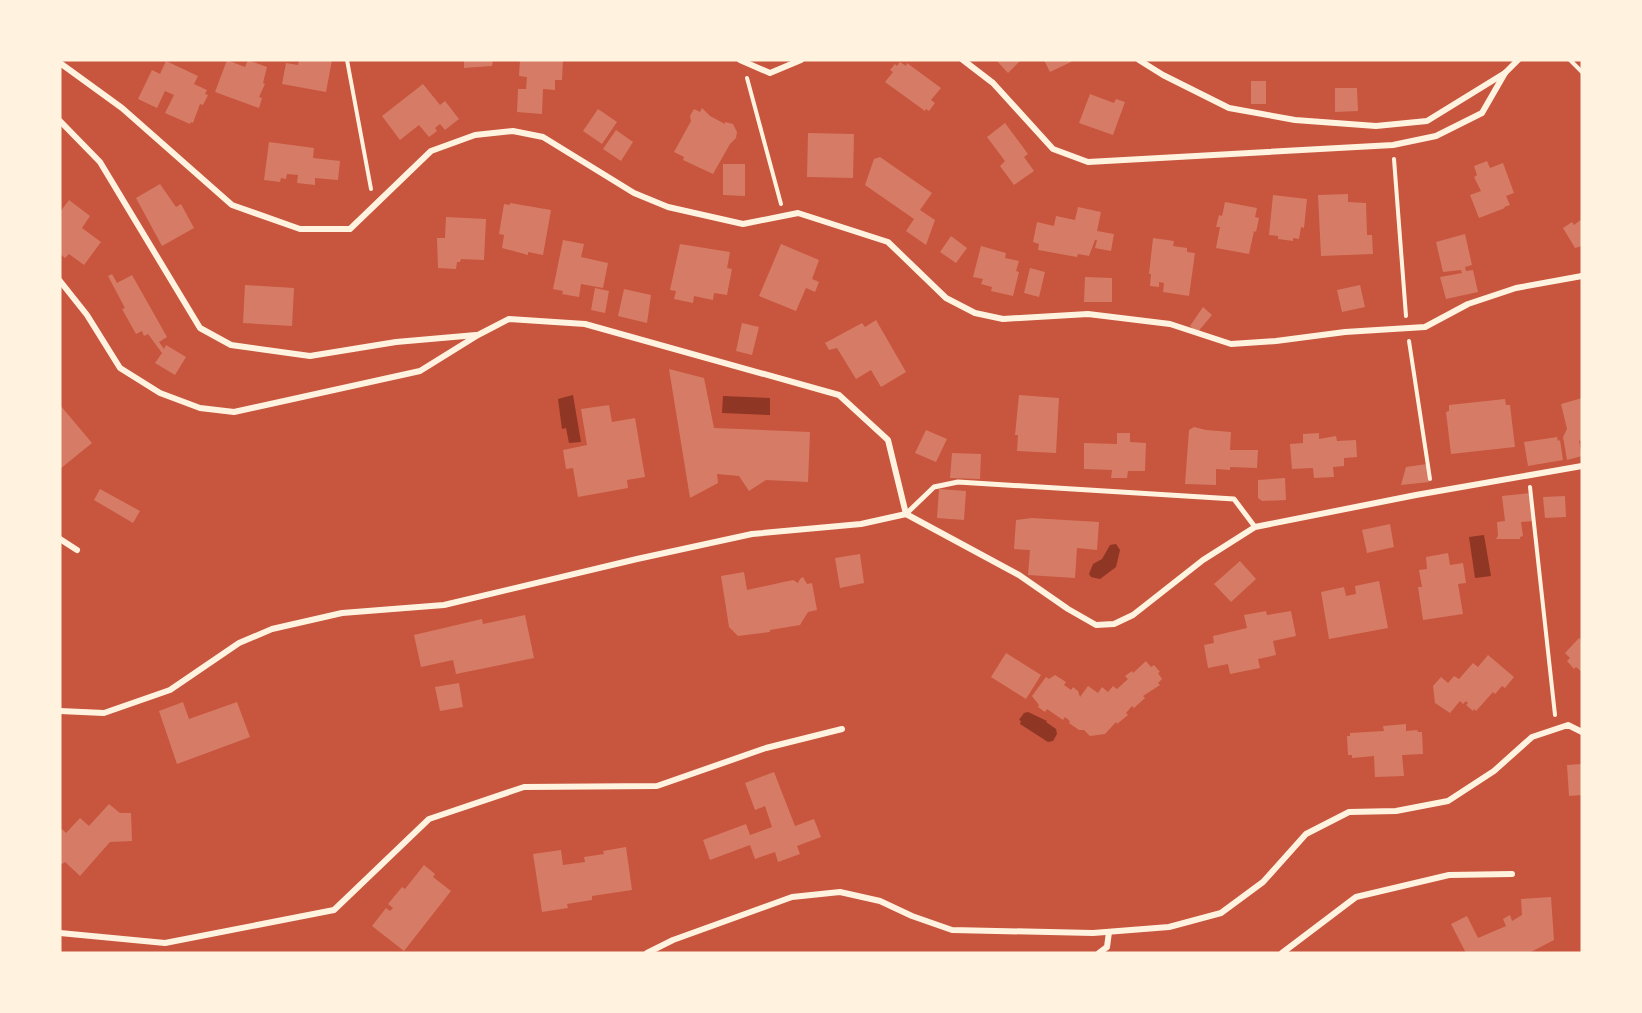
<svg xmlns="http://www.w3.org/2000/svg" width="1642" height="1013" font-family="'Libre Baskerville',serif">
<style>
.water{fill:#8f3625}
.building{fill:#d67c66}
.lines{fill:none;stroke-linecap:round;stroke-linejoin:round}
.path{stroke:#fff3e0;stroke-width:4}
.pedestrian{stroke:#fff3e0;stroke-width:5}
.minor{stroke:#fff3e0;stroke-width:6}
</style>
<rect width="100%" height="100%" fill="#c8553d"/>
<g class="water">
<polygon points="573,395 581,442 569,443 566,428 562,429 558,399"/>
<polygon points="723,396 770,398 770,415 722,413"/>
<polygon points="1484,535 1491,576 1475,578 1469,537"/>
<polygon points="1116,544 1120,550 1116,567 1100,579 1091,577 1089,574 1093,564 1102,559 1110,545"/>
<polygon points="1028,712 1047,721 1046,722 1056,729 1057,734 1053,741 1048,742 1020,724 1021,721 1019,720 1024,713"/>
</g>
<g class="building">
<polygon points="227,60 245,67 248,60 267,67 263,83 265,84 259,97 262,98 259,108 215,92"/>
<polygon points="299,60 332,60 326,92 282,84 286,63 298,65"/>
<polygon points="464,60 493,60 492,66 464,68"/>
<polygon points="520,60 563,60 562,80 555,80 555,90 543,89 542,114 517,112 518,89 526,89 527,77 519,76"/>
<polygon points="996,60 1021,60 1008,73"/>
<polygon points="1044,60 1075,60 1050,72"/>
<polygon points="166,61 198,76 194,84 207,90 205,94 208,95 203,105 200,104 193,123 191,122 190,124 165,113 174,95 165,91 157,108 138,99 152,70 160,74"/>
<polygon points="900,62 906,66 907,63 941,88 931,100 935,103 929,111 926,109 925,111 885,82 893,72 890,70 895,64 897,66"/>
<rect x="1251" y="81" width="15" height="23"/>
<polygon points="423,84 440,105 445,101 459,119 445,130 440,124 435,128 437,131 429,137 419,125 400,140 382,116"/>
<polygon points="1335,88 1357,88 1358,111 1335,112"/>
<polygon points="1090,94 1114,103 1116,99 1125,102 1113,135 1079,123"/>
<polygon points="702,108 710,116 725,124 725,122 733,124 737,132 736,138 730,144 713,174 683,160 684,157 674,152 691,121 690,116 694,109 700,112"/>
<polygon points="598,109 617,122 602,144 583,131"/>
<polygon points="1005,123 1028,154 1024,157 1034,171 1014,185 1000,166 1005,161 987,137"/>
<polygon points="616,130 633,142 621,161 603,149"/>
<polygon points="808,133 854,134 853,178 807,177"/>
<polygon points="269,142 314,148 313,158 340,161 338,180 315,178 315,185 297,183 298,175 287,174 286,179 281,178 280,182 264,180"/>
<polygon points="880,157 932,193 920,210 935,220 926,245 906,231 914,219 865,185 874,159"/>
<polygon points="1487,161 1490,168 1503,163 1514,193 1506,196 1510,205 1504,207 1505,208 1479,218 1470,195 1481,191 1474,177 1477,175 1474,166"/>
<polygon points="723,164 745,164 745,196 723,195"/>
<polygon points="160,184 176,207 181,204 194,228 162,246 136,198"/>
<polygon points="1348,194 1348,202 1366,203 1367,235 1372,235 1373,254 1321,256 1318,195"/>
<polygon points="1273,195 1307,199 1304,228 1301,227 1299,239 1293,238 1293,241 1278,239 1278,236 1269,235"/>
<polygon points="69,200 90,216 82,228 101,242 84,265 69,254 65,258 60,254 60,212"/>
<polygon points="1225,202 1257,208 1255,217 1259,218 1256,232 1254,231 1249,254 1216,248 1220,227 1216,227 1219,215 1222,216"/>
<polygon points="510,203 551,210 543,255 528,252 528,255 502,248 504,235 499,234 504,204 510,205"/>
<polygon points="1078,207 1101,212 1097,231 1114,234 1111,251 1095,248 1097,240 1095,240 1089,256 1078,254 1077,257 1038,250 1039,244 1033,242 1037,222 1054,226 1056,216 1075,220"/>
<polygon points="446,217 486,219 484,260 461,259 460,262 457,262 456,269 438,268 437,238 445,238"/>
<polygon points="1582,219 1582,246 1575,248 1563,228 1572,222 1574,225"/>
<polygon points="1465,234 1472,265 1465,267 1466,271 1473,270 1478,292 1446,299 1440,277 1462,273 1461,270 1443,272 1436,242"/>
<polygon points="951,236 967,248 956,263 940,252"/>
<polygon points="1153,238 1174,241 1173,246 1187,248 1187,252 1195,253 1189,296 1163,292 1164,283 1159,282 1159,287 1150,286 1151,274 1149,274"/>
<polygon points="563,240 584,244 581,257 608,263 603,288 581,284 579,297 562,294 563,291 553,289"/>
<polygon points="680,244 730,252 727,268 732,269 727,295 714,293 713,300 694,296 693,303 674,299 676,291 670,290"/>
<polygon points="781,244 819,260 812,279 819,282 815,292 806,288 796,311 759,296"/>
<polygon points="981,246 1006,253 1005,258 1019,261 1016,271 1019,272 1013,296 991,291 992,287 981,284 983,279 973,277"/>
<polygon points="1030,268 1045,272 1039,297 1024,293"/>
<polygon points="112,274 117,283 132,275 167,337 159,342 164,349 166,345 186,357 175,375 155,363 162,353 148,334 144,336 142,331 136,334 122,309 125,308 108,276"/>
<polygon points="1085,277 1112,278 1112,302 1084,302"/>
<polygon points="245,285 294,288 292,326 243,323"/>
<polygon points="1360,285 1365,307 1342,312 1337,290"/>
<polygon points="595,288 609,291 605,313 591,310"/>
<polygon points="624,289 651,295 647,323 618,316"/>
<polygon points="1203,307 1212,315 1197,333 1190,326"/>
<polygon points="876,320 906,372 881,387 871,370 856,379 837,348 829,350 825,343 862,323 865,327"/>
<polygon points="742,323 759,327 752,355 736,351"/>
<polygon points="669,369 704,378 714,428 810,432 808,482 766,480 749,491 739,476 717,474 718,483 690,498"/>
<polygon points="1019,395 1059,398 1056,453 1017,451 1018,435 1015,435"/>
<polygon points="1582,398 1582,440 1579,441 1582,456 1567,460 1563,437 1567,429 1561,404"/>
<polygon points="1505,399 1506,405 1510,405 1515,447 1451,454 1446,412 1449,411 1449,405"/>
<polygon points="60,405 92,443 60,469"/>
<polygon points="609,405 612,422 635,418 645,477 627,480 628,488 578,497 573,468 566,469 563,450 587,445 581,409"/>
<polygon points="1194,427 1206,430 1231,432 1230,450 1258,450 1257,468 1230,467 1230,470 1216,469 1216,485 1185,484 1189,430"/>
<polygon points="926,430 947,439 936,462 915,453"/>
<polygon points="1117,433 1130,433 1130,442 1146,443 1145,471 1128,471 1127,478 1111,478 1112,470 1084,469 1084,443 1117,444"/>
<polygon points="1319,433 1319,439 1336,436 1337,441 1356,440 1357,457 1344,458 1344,466 1333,467 1334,477 1314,478 1313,468 1292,469 1290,444 1303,443 1303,434"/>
<polygon points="1557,437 1558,441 1560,440 1563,460 1528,466 1524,442"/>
<polygon points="952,453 981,454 980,479 950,478"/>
<polygon points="1427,464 1429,482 1401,485 1406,467"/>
<polygon points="1285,478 1286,500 1262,501 1258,498 1258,480"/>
<polygon points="100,489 140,511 133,523 94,500"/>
<polygon points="939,489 966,491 964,520 937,518"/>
<polygon points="1530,493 1533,521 1521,522 1523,536 1520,537 1520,539 1496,539 1498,536 1497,522 1505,521 1502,496"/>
<polygon points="1565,496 1566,517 1545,518 1543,497"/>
<polygon points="1032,518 1099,522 1097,550 1077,548 1075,578 1028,575 1030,550 1014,549 1016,520"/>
<polygon points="1390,524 1394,547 1367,553 1362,530"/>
<polygon points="1448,553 1450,565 1463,563 1466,583 1458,584 1463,614 1423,620 1418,587 1422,587 1419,570 1427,569 1426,557"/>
<polygon points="860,554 864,583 840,588 835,558"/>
<polygon points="1240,561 1256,579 1231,602 1214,584"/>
<polygon points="744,572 747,590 793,580 798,583 800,579 803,577 807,584 812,583 817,610 808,612 800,625 770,630 770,632 738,636 729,627 721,576"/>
<polygon points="1379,581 1388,628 1329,639 1321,592 1344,587 1346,596 1356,594 1355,586"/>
<polygon points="1266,611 1267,615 1291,611 1296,636 1273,641 1276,655 1258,659 1260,668 1230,674 1228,664 1208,668 1204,645 1214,643 1213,636 1247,628 1244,615"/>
<polygon points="525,615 534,658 456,674 453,660 421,667 414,635 482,619 483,624"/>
<polygon points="1579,638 1582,641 1582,672 1576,667 1574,669 1567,661 1570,658 1565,653"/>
<polygon points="1006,653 1041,675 1026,699 991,677"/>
<polygon points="1488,655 1514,677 1505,688 1502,686 1495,694 1493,692 1476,711 1474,709 1473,711 1466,705 1468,703 1466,701 1463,704 1460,701 1450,713 1435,703 1433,686 1441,677 1448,683 1454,676 1459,679 1473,663 1478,667"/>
<polygon points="1146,661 1151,667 1154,665 1160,672 1158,673 1162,679 1158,683 1160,685 1143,696 1145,698 1134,708 1132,706 1126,713 1128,715 1117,724 1116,722 1105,734 1090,736 1084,730 1079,730 1069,723 1070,721 1065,717 1063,720 1047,709 1045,712 1038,707 1039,705 1032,696 1046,677 1049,679 1055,675 1066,682 1064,685 1071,690 1073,687 1078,691 1080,697 1088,686 1098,693 1102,687 1108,692 1113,686 1117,689 1128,679 1125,676 1132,671 1133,673"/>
<polygon points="459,683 463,707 440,711 435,687"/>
<polygon points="183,702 189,719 237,702 250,737 177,764 159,711"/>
<polygon points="1406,724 1406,731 1417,730 1418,732 1422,732 1423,754 1402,755 1404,776 1375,777 1374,756 1352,758 1352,755 1348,755 1347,736 1350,736 1350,733 1384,731 1383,726"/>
<polygon points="1582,764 1582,795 1569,796 1567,765"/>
<polygon points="774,772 795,826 814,819 821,837 797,846 800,854 778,862 775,852 755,859 750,845 710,860 703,840 746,824 750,835 772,827 765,806 755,810 745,783"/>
<polygon points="109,804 120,813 131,813 132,841 110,842 80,876 65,862 62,864 60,862 60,831 62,829 66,833 80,818 89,826"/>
<polygon points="626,847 632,890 592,896 592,900 567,904 568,908 542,912 533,854 561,850 563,865 585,862 584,857 604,854 603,851"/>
<polygon points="424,865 435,874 433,877 451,891 404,951 372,926 386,908 390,911 393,908 388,904 402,887 405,889"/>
<polygon points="1551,897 1554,940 1529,953 1466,953 1451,924 1467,916 1478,938 1506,926 1503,919 1510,915 1512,921 1522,915 1521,899"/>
</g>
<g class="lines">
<g class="path">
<polyline points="347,60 371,189"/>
<polyline points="1570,60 1582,72"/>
<polyline points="747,78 781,204"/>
<polyline points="1394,159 1406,316"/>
<polyline points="1409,341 1430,479"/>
<polyline points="1530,487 1555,715"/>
</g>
<polyline class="pedestrian" points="906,514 934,487 958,482 1234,499 1255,527"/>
<g class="minor">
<polyline points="740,60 770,73 801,60"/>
<polyline points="963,60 993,83 1053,149 1088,162 1393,145 1436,136 1482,113 1505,73"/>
<polyline points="1139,60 1163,75 1229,108 1295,120 1376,126 1427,121 1505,73 1518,60"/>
<polyline points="60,63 122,108 232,205 300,229 350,229 431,151 475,135 513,131 543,137 634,193 668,207 743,224 798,213 888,242 946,298 975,313 1003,319 1088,314 1170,324 1231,344 1276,341 1345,332 1425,327 1468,304 1516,288 1582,276"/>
<polyline points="60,121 100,162 200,328 231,345 310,356 396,342 476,335"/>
<polyline points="60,281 87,315 120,368 160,393 200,408 234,412 420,371 478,335 509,319 585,324 839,395 888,440 906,514"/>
<polyline points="60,539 77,550"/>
<polyline points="60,711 104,713 170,690 239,643 272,629 342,613 444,605 637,559 752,534 861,524 906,514 1019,575 1068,609 1096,625 1114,624 1133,615 1203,560 1255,527 1416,495 1582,466"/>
<polyline points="60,933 165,943 334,910 429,819 524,787 657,786 766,748 842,729"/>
<polyline points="647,953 673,940 792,897 840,892 880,901 912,916 952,930 1093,933 1169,927 1221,913 1263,882 1306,834 1349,812 1396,811 1448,801 1494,771 1532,737 1568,725 1582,732"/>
<polyline points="1099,953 1107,947 1109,932"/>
<polyline points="1282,953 1356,897 1449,875 1512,874"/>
</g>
</g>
<rect width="1642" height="1013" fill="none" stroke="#fff3e0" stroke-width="123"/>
</svg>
